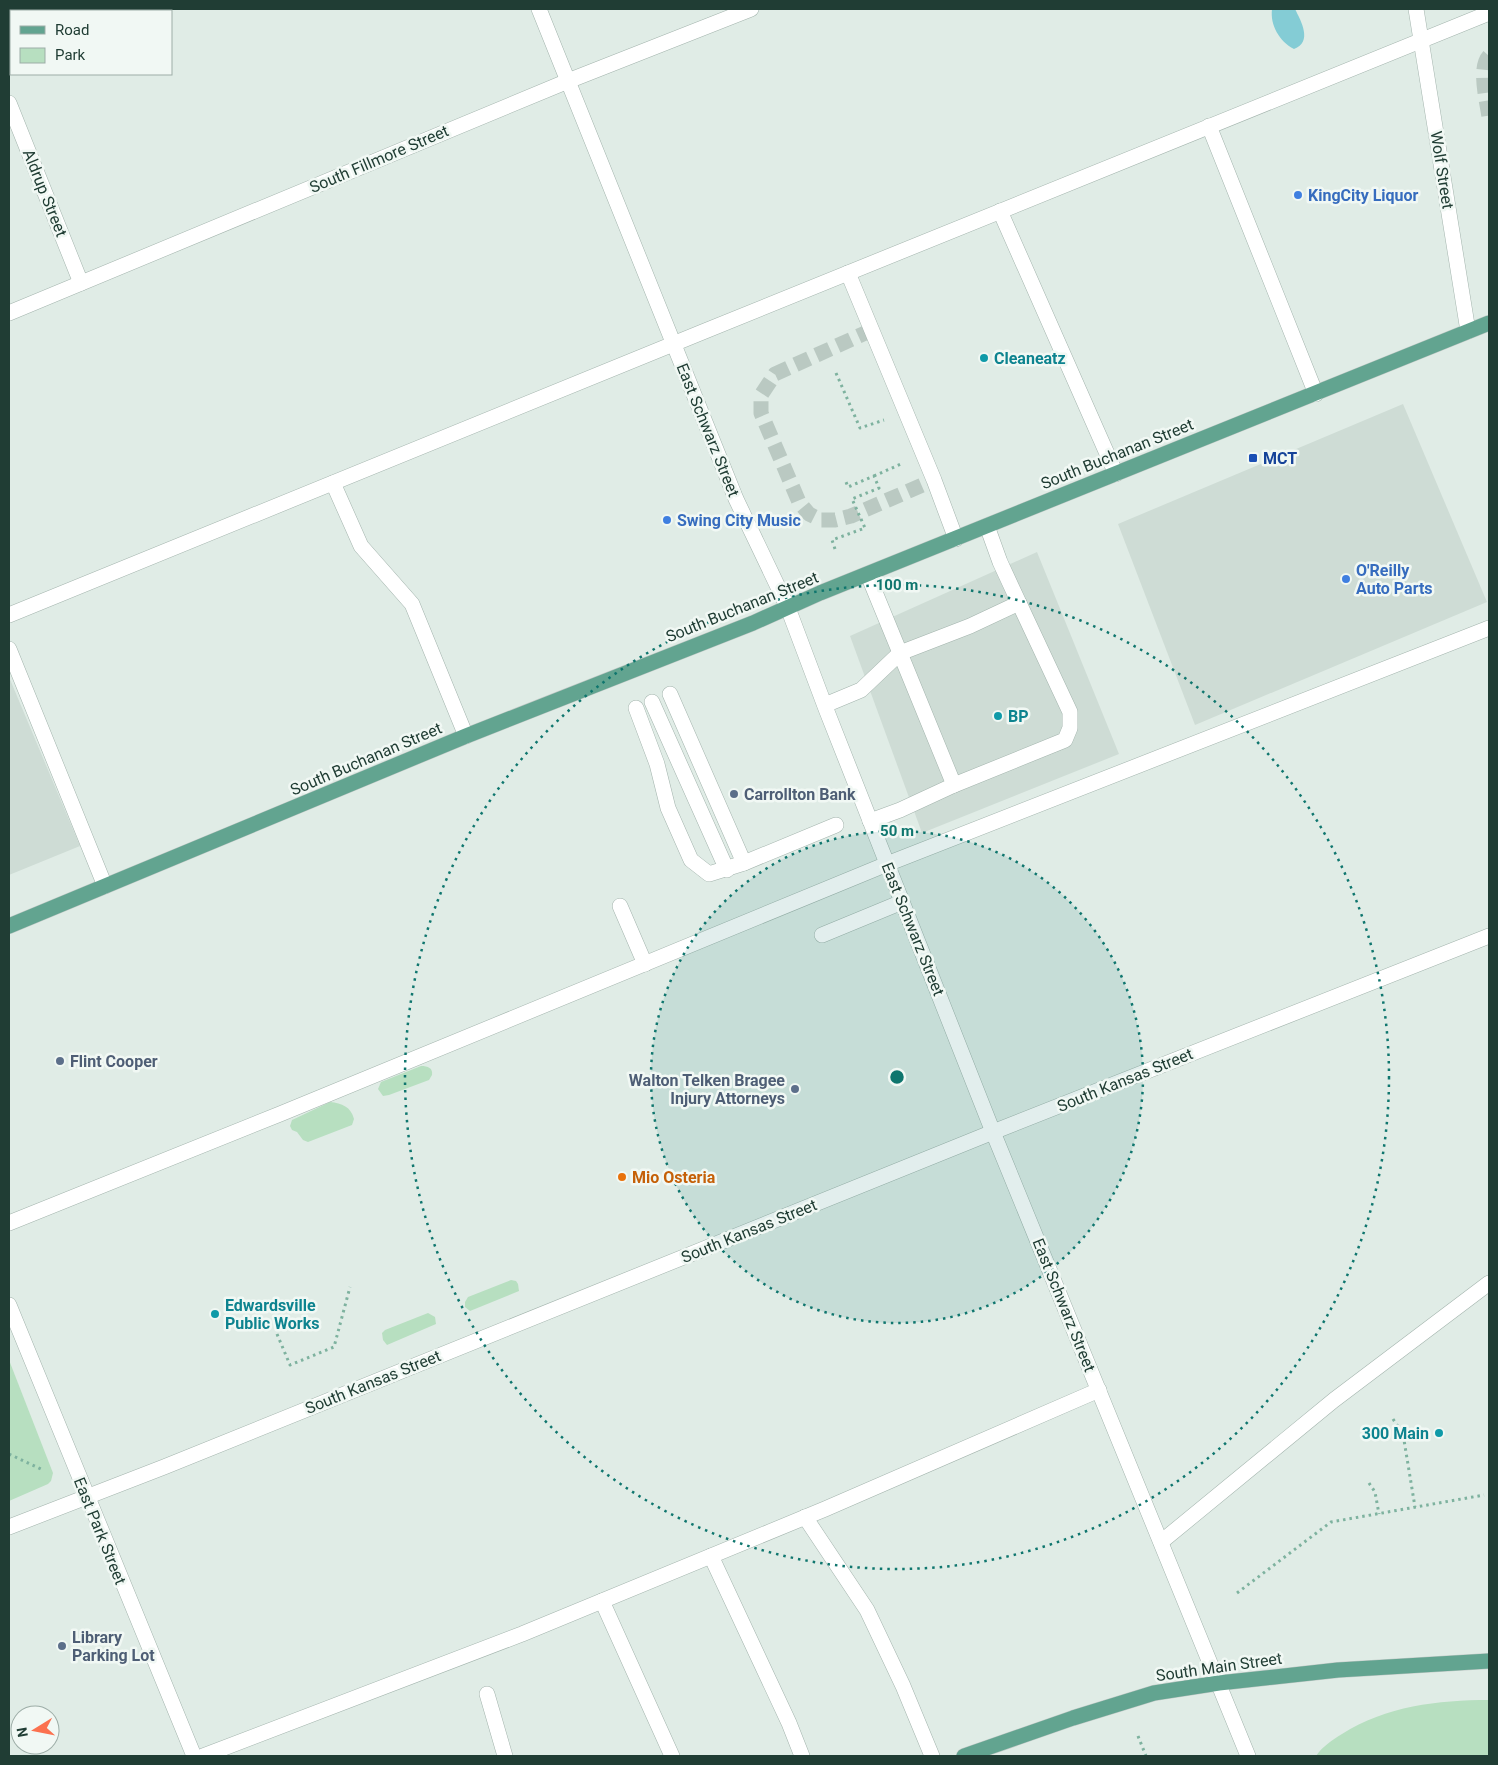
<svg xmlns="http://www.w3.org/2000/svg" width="1498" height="1765" font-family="Roboto,sans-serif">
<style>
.built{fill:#cedcd5}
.green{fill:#b7dfc0}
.water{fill:#84ccd5}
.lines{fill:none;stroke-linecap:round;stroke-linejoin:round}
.minor-tunnel{stroke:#bac9c2;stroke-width:15;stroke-dasharray:15 8;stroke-linecap:butt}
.minor-casing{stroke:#a3b4ad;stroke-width:16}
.major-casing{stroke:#c1c9c6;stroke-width:16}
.path{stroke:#7eb29f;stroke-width:3;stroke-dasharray:2.5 4;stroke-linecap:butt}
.minor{stroke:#fff;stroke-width:15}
.major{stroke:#62a490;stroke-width:15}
.ring{fill:none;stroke:#0f766e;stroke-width:2.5;stroke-dasharray:2.5 5}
.shop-dot{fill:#3f7fe0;stroke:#f1f8f4;stroke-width:2}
.culture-dot{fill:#0f9aa8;stroke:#f1f8f4;stroke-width:2}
.transit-dot{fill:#1a4fb4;stroke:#f1f8f4;stroke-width:2}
.service-dot{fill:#5c6f8a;stroke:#f1f8f4;stroke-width:2}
.food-dot{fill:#e8710a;stroke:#f1f8f4;stroke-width:2}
.labels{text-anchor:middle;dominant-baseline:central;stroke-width:5;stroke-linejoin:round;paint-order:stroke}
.street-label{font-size:16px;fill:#203d34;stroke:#f1f8f4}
.shop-label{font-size:16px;font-weight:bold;fill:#366cbe;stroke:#f1f8f4;text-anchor:start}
.culture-label{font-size:16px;font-weight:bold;fill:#0d838f;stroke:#f1f8f4;text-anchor:start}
.transit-label{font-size:16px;font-weight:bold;fill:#164399;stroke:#f1f8f4;text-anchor:start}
.service-label{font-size:16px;font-weight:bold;fill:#4e5e75;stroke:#f1f8f4;text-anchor:start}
.food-label{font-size:16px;font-weight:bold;fill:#c56008;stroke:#f1f8f4;text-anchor:start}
.centre{fill:#0f766e;stroke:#f1f8f4;stroke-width:2.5}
.ring-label{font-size:15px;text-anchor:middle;font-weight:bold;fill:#0f766e;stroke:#f1f8f4;stroke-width:5;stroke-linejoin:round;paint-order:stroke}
</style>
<rect width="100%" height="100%" fill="#e0ece6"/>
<g class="built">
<polygon points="1403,404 1487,602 1195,725 1118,524"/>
<polygon points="1037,552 1119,754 922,833 850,636"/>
<polygon points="9,677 80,846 9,875"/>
</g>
<g class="green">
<path d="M421 1066C428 1066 433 1068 432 1075L429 1080 389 1095 383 1096 378 1089 381 1082Z"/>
<path d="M330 1102C342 1103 351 1107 354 1119L352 1125 308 1142 303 1140 297 1132 292 1130 290 1126 292 1120Z"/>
<polygon points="511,1280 516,1281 518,1284 519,1291 470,1311 465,1307 465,1302 468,1297"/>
<polygon points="428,1313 435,1317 436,1324 387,1345 383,1340 382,1333 385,1330"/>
<polygon points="9,1360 53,1473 51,1481 48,1484 9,1501"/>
<path d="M1489 1700V1756H1316C1322 1747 1332 1740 1342 1734 1386 1706 1438 1700 1489 1700Z"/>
</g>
<path class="water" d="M1272 9H1295C1301 21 1313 42 1294 49 1279 41 1270 25 1272 9Z"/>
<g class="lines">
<g class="minor-tunnel">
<path d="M1489 56C1478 68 1487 102 1489 117"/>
<polyline points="872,330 775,374 761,395 761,413 799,502 809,514 821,520 835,520 851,516 934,480"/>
</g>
<defs>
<g id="minor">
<polyline points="539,9 736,499 788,608 826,709 993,1132 1248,1756"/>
<polyline points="1416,9 1468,331"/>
<polyline points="9,103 81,283"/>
<polyline points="1209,126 1316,394"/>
<polyline points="1000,211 1116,474"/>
<polyline points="848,273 934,480 956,539"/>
<polyline points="9,313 568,81 751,9"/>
<polyline points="333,483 361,546 412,604 466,736"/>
<polyline points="868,575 900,653 970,626 1019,603 1000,562 987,526"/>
<polyline points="9,615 705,331 1489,13"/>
<polyline points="9,649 105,886"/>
<polyline points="670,694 744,863"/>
<polyline points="652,702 727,870"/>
<polyline points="825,705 861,690 900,653 954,785 900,810 870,821"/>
<polyline points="636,708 657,764 668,808 691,860 709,874 744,863 836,825"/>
<polyline points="954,785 1065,740 1070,728 1070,712 1019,603"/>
<polyline points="620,906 645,964"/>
<polyline points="822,935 902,902"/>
<polyline points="9,1223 280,1114 887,864 1489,628"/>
<polyline points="9,1305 194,1756"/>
<polyline points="805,1517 867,1610 903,1686 932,1756"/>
<polyline points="9,1527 164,1467 993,1132 1489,936"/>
<polyline points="1161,1542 1334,1400 1489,1283"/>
<polyline points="711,1556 789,1723 802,1756"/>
<polyline points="602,1601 672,1756"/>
<polyline points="487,1694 505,1756"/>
<polyline points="203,1756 522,1634 825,1509 1099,1390"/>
</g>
<g id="major">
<polyline points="9,926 466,736 753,623 820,593 1489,323"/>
<polyline points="964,1756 1073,1718 1154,1693 1219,1683 1338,1670 1489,1661"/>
</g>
</defs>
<use href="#minor" class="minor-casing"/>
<use href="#major" class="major-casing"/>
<g class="path">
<polyline points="836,373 860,428 884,420"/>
<polyline points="874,476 901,464"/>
<polyline points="835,549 832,540 865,528 852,499 879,488 874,476 848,487 846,482"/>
<polyline points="277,1334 290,1365 334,1347 350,1287"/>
<polyline points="1393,1419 1403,1434 1415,1507"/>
<polyline points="9,1454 41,1469"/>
<polyline points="1369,1483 1375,1492 1379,1514"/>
<polyline points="1237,1593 1331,1522 1484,1495"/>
<polyline points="1138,1736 1146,1756"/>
</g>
<use href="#minor" class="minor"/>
<use href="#major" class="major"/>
</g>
<circle cx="897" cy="1077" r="246" fill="#0f766e" fill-opacity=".12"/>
<g class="ring">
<circle cx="897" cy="1077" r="246"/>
<circle cx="897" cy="1077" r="492"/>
</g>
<g class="shop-dot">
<circle cx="1298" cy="195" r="5"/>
<circle cx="667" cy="520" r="5"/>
<circle cx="1346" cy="579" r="5"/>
</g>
<g class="culture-dot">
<circle cx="984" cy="358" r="5"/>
<circle cx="998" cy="716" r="5"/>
<circle cx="215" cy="1314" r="5"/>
<circle cx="1439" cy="1433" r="5"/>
</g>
<rect class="transit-dot" x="1248" y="453" width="10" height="10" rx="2.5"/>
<g class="service-dot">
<circle cx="734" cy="794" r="5"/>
<circle cx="60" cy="1061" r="5"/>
<circle cx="795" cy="1089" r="5"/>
<circle cx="62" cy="1646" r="5"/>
</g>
<circle class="food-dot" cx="622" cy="1177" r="5"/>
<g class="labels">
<g class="street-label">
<text transform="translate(379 159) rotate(-23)">South Fillmore Street</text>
<text transform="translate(1442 170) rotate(81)">Wolf Street</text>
<text transform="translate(45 193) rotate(68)">Aldrup Street</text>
<text transform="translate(708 430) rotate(68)">East Schwarz Street</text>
<text transform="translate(1117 454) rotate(-22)">South Buchanan Street</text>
<text transform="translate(742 607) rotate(-22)">South Buchanan Street</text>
<text transform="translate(366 759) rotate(-23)">South Buchanan Street</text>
<text transform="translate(913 929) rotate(68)">East Schwarz Street</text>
<text transform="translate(1125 1080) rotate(-22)">South Kansas Street</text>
<text transform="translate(749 1231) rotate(-22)">South Kansas Street</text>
<text transform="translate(1064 1305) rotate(68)">East Schwarz Street</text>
<text transform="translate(373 1382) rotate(-22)">South Kansas Street</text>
<text transform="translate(100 1531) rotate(68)">East Park Street</text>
<text transform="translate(1219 1667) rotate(-8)">South Main Street</text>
</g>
<g class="shop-label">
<text x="1308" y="195">KingCity Liquor</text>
<text x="677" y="520">Swing City Music</text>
<text x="1356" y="570">O'Reilly<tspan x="1356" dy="18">Auto Parts</tspan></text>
</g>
<g class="culture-label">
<text x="994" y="358">Cleaneatz</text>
<text x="1008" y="716">BP</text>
<text x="225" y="1305">Edwardsville<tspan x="225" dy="18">Public Works</tspan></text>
<text x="1429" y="1433" text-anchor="end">300 Main</text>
</g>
<g class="transit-label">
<text x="1263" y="458">MCT</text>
</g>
<g class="service-label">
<text x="744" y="794">Carrollton Bank</text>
<text x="70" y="1061">Flint Cooper</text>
<text x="785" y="1080" text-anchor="end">Walton Telken Bragee<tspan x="785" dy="18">Injury Attorneys</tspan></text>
<text x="72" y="1637">Library<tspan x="72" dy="18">Parking Lot</tspan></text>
</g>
<g class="food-label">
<text x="632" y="1177">Mio Osteria</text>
</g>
</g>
<circle cx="897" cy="1077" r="8" class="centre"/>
<g class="ring-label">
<text x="897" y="590">100 m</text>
<text x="897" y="836">50 m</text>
</g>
<rect width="1498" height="1765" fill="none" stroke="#203d34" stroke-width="20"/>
<rect x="10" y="10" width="162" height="65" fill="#f1f8f4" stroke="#9dada7"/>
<rect x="20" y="26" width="25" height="8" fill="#62a490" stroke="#9dada7"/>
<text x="55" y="35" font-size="15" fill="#203d34">Road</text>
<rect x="20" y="48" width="25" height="15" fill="#b7dfc0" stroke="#9dada7"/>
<text x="55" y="60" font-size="15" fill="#203d34">Park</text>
<g transform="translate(35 1730) rotate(260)"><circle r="24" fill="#f1f8f4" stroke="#9dada7"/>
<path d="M0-4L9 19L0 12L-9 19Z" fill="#fb714f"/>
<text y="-8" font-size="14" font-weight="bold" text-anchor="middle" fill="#203d34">N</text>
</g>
</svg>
